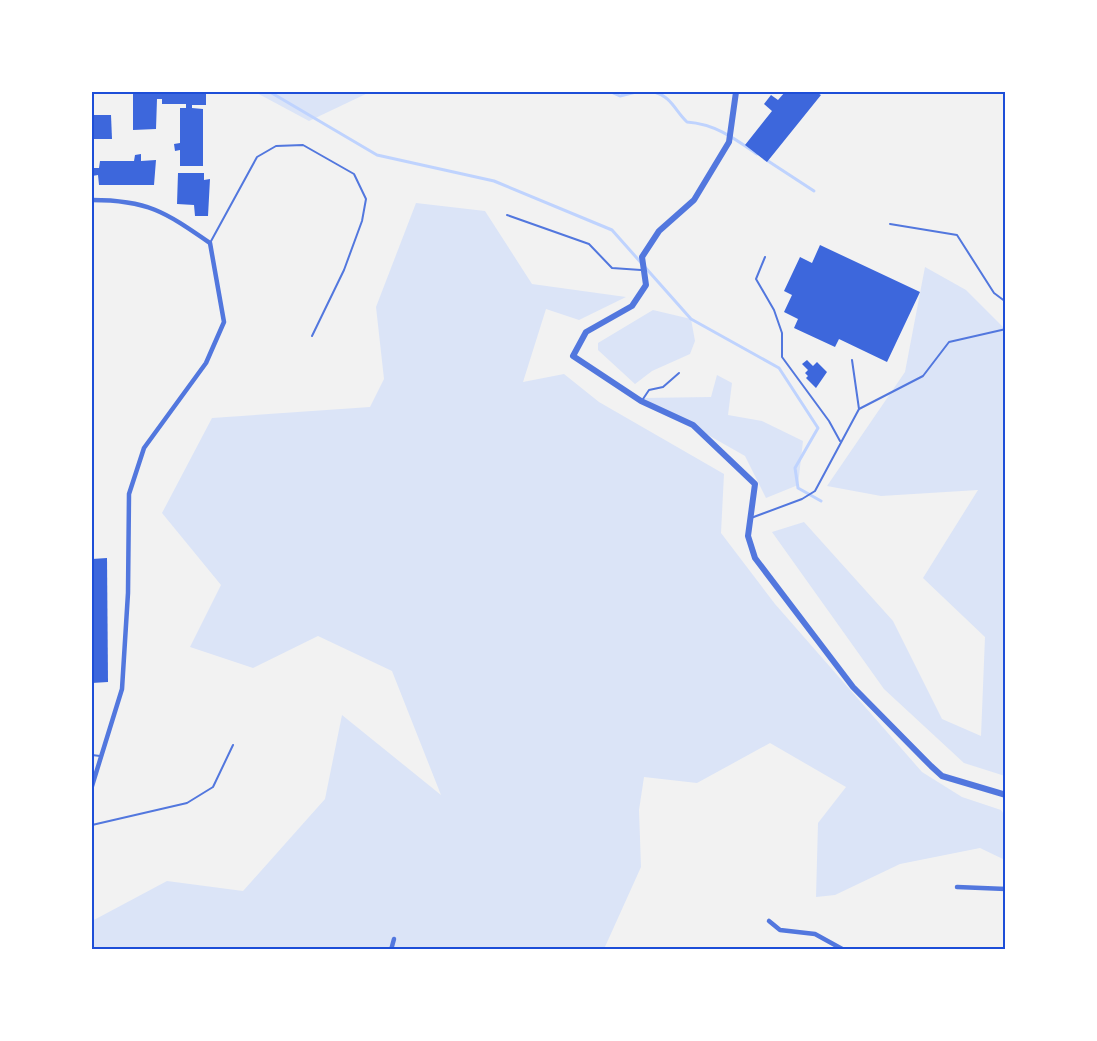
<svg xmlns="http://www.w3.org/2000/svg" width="1097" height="1041" font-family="Roboto,sans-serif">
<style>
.green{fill:#dbe4f7}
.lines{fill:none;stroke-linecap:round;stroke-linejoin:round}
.stream{stroke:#bfd3fe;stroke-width:3}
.building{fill:#3d67dc}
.service{stroke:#5277de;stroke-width:2}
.minor{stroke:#5277de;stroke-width:4.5}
.tertiary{stroke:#5277de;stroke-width:6}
.neatline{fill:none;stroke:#1d4ed8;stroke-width:2}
</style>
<rect width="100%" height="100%" fill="#f2f2f2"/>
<g class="green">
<polygon points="255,92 370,92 309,121"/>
<polygon points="416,203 485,211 532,284 626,297 579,320 546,309 523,382 564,374 599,402 724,474 721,533 775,604 922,772 962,797 1001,810 1005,816 1005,860 980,848 900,864 835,895 816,897 818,823 846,787 770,743 697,783 644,777 639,810 641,867 604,949 92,950 92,921 167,881 243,891 325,799 342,715 441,795 392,671 318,636 253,668 190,647 221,585 162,513 212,418 370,407 384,379 376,307"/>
<polygon points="925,267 966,290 1005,329 1005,776 964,763 884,689 772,532 804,522 893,621 942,719 981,736 985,637 923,578 978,490 881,496 827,486 905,372"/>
<polygon points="653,310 691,319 695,341 690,354 652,371 635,384 598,350 598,343"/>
<polygon points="717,375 732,383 728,415 762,421 803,441 798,485 766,498 745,456 643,398 711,397"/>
</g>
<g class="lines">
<g class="stream">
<polyline points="270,92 377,155 494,181 612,230 691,319 779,368 818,428 795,468 798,488 821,501"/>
<polyline points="611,92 620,96 636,92"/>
<path d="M654 92C672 97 675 111 687 122 715 124 734 138 757 154"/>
<polyline points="765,159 814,191"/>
</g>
</g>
<g class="building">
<polygon points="133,92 206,92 206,105 192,105 192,108 203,109 203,166 180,166 180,150 175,151 174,144 180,143 180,108 186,108 186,104 162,104 162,99 157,99 156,129 133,130"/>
<polygon points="785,92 816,92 821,95 767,162 745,145 772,111 764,104 771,95 778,100"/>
<polygon points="92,115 111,115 112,139 92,139"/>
<polygon points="92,143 94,143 94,168 99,168 100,161 134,161 135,155 141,154 141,161 156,160 154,185 99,185 98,175 92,176"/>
<polygon points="178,173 204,173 204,180 210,179 208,216 195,216 194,205 177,204"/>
<polygon points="820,245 920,292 887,362 839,339 835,347 794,328 798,319 784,312 792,295 784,291 800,257 812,263"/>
<polygon points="807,360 813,366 817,362 827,372 816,388 806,378 808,376 805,373 808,370 802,364"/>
<polygon points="107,558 108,682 92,683 92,559"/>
</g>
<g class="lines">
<g class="service">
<polyline points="507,215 589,244 612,268 641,270"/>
<polyline points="890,224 957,235 994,293 1006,302"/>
<polyline points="210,243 257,157 276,146 303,145 354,174 366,199 362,221 344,270 312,336"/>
<polyline points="765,257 756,279 774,310 782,333 782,357 829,421 840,441"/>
<polyline points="852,360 859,409"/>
<polyline points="643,399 649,390 663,387 679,373"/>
<polyline points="751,518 802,499 815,491 859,409 923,376 949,342 1006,329"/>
<polyline points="92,755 100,756"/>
<polyline points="92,825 187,803 213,787 233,745"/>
</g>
<g class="minor">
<path d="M92 200C148 200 165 212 210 243L224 322 206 363 144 448 129 494 128 593 122 689 92 786"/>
<polyline points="1006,787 1006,799"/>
<polyline points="957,887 1006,889"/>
<polyline points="769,921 780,930 815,934 844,950"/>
<polyline points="391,950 394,939"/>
</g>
<polyline class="tertiary" points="736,92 729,142 694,200 659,231 642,257 646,285 632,306 586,332 573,356 641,401 693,425 755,484 748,536 755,558 853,687 931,766 942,776 1006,795"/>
</g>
<rect width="1097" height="1041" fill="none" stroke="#ffffff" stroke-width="186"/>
<rect x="93" y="93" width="911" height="855" class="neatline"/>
</svg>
